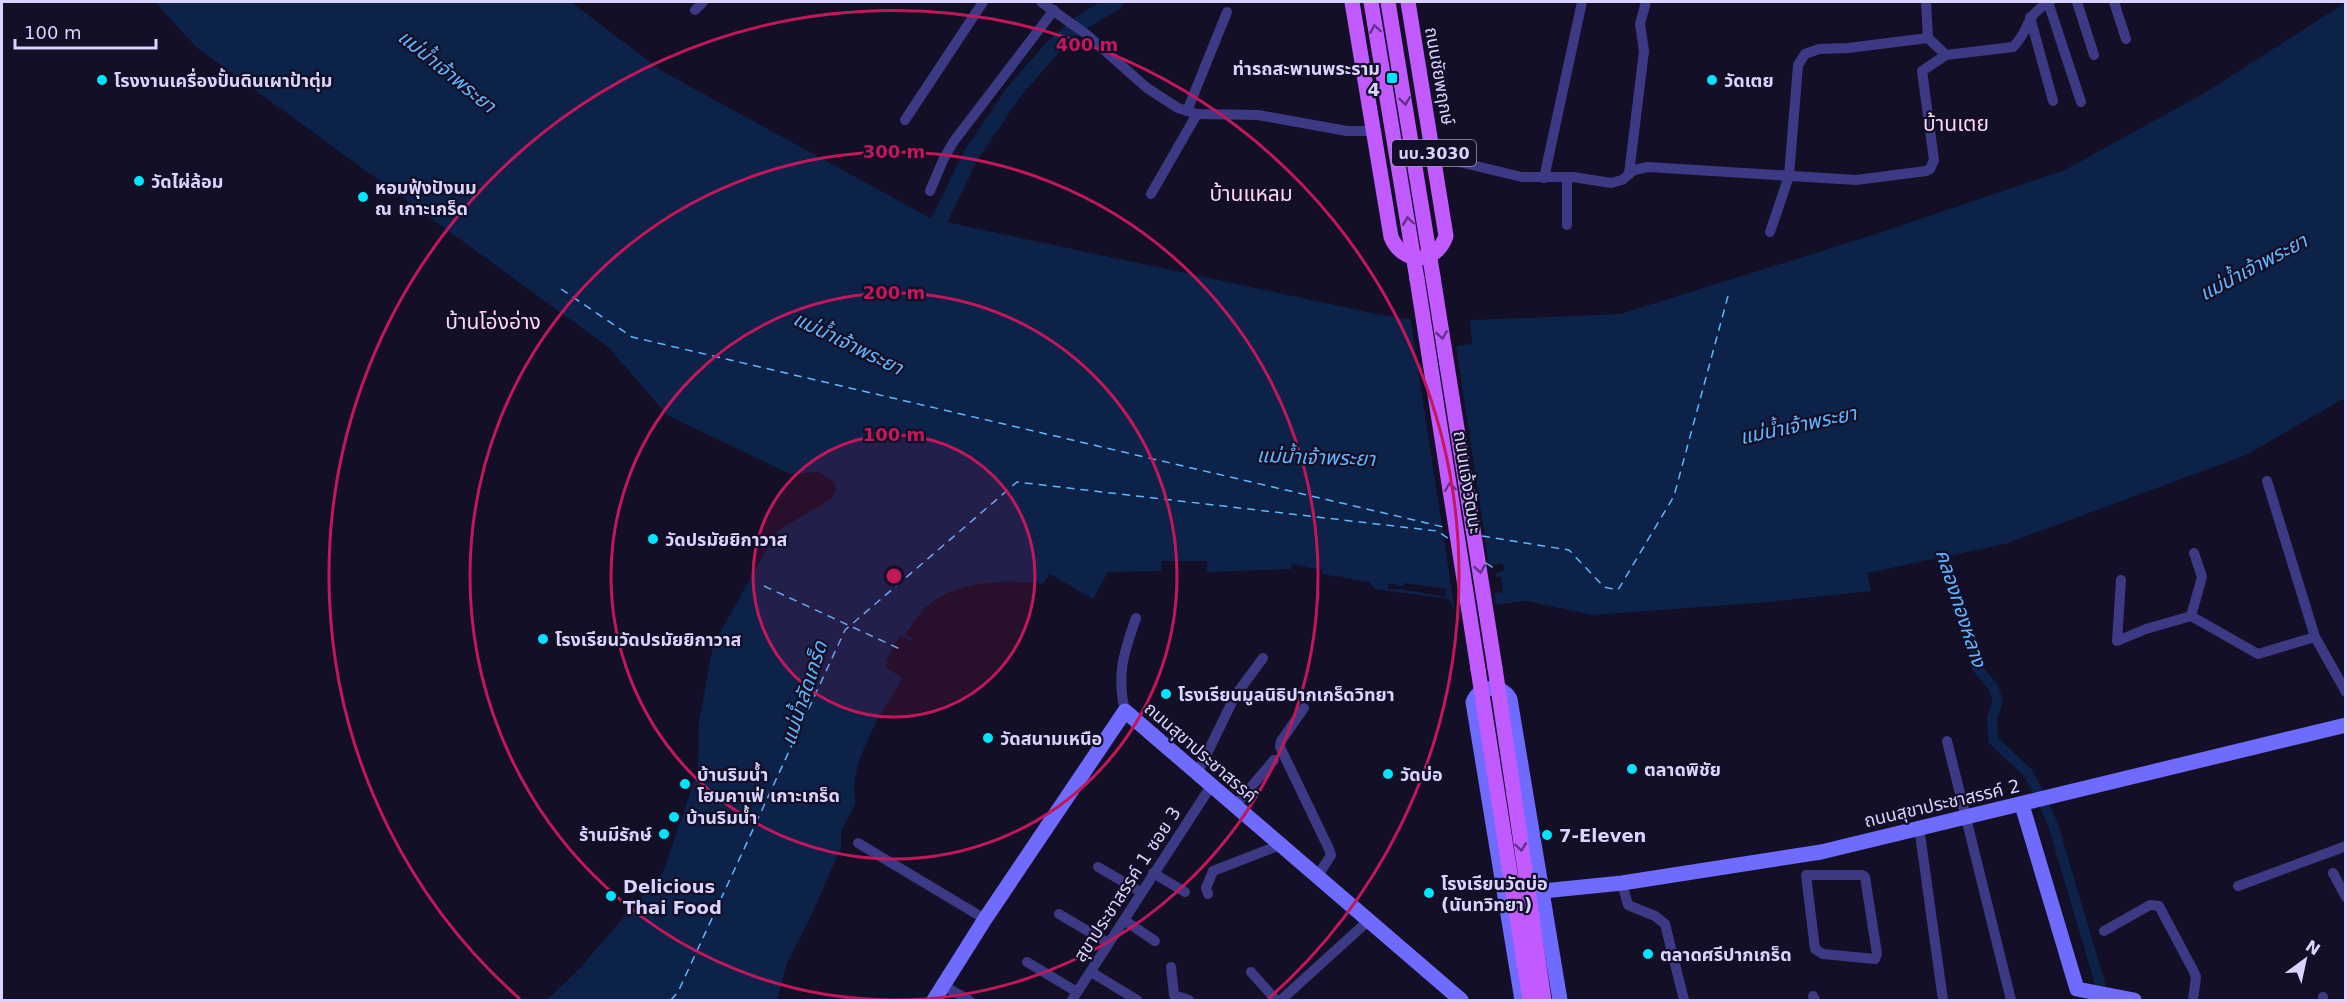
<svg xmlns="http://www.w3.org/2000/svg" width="2347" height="1002" font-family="'DejaVu Sans','Noto Sans Thai',sans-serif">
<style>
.water{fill:#0c2248}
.pier{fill:#130f26}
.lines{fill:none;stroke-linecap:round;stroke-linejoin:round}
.canal{stroke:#0c2248;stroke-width:10}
.river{stroke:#0c2248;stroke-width:16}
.ferry{stroke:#62b6ff;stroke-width:1.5;stroke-dasharray:8 6;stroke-linecap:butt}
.street{stroke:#3d3a85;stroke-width:10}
.secondary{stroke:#6f6bff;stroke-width:15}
.primary{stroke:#c25bff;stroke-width:15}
.primary-bridge{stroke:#c25bff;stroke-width:15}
.oneway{stroke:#623188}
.ring{fill:none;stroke:#c2185b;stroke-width:3}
.poi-dot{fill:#00e5ff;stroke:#130f26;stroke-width:2}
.labels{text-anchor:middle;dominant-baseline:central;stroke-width:4.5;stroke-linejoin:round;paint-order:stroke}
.shield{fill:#130f26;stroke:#9e99be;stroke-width:1.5}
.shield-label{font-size:16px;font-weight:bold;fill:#d9d4ff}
.poi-label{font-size:18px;font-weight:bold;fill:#d9d4ff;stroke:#130f26;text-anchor:start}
.street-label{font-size:18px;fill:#d9d4ff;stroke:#130f26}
.water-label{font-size:20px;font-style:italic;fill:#62b6ff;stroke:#130f26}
.quarter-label{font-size:21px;fill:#ffd6f0;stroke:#130f26}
.centre{fill:#c2185b;stroke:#130f26;stroke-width:3}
.ring-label{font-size:18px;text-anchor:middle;font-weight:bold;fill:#c2185b;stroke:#130f26;stroke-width:4.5;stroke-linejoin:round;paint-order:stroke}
</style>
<rect width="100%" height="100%" fill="#130f26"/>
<path class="water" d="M155 2H571L662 71 932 219 1377 314 1408 319 1450 321 1620 314 1873 235 2065 170 2206 92 2345 3V398L2246 455 2005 544 1867 573 1871 591 1769 602 1592 615 1527 601 1454 610 1449 599 1375 589 1369 582 1322 574 1323 570 1292 564 1291 569 1207 572V561H1162L1161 571 1108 572 1093 599 1050 574 1043 584C1005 579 955 580 925 608 918 615 912 625 905 634L913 639 893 672 903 678C884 708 845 769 856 803L841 832V848L811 916 787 963 777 1000H547L580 968 663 872 698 770 699 722 713 645 777 531 831 499 837 489 833 481 819 472 790 474 667 415 608 347 196 47Z"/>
<g class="pier">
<polygon points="1410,316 1470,320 1472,344 1456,346 1489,565 1503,564 1504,571 1495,573 1496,577 1501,577 1503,592 1494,593 1496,607 1455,612"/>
<polygon points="1389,583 1403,587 1404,583 1447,589 1445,597 1402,589 1388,589"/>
<polygon points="900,635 914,643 895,673 885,667 889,662 886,660"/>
</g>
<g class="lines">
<polyline class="canal" points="1940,545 1976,654 1977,668 1993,687 1998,701 1992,718 1993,740 2028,773 2041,797 2053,825 2104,997"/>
<polyline class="river" points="938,243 939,221 971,155 1013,93 1052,48 1085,20 1116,2"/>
<g class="ferry">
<polyline points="561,289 632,337 1448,528"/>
<polyline points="1482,536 1569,550 1604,587 1618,590 1674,496 1728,296"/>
<polyline points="1486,563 1495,569"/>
<polyline points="764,586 902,650"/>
<polyline points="671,1000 678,992 845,630 1017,482 1437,531 1452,541"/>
</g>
<g class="street">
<polyline points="1041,2 1086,34 1147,88 1178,108 1197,114 1258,115 1347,131 1373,131"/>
<polyline points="2048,2 2081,102"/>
<polyline points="2077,2 2094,55"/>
<polyline points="2114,2 2126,39"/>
<polyline points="695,10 703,2"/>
<polyline points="2030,17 2053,101"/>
<path d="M1928 38 1946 55 2013 47C2031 30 2023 16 2050 2"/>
<polyline points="1187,111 1227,12"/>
<polyline points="905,120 983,2"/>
<polyline points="1434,156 1522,177 1573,177 1611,183 1622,180 1634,170 1648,167 1856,180 1926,171 1930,169 1934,160 1922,71 1946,55"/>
<polyline points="1629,174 1644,51 1640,24 1646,2"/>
<polyline points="1567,177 1567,225"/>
<polyline points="1544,178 1582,2"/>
<polyline points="930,191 944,158 954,141 1054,10"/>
<polyline points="1151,194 1197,114"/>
<polyline points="1770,232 1789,176 1798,65 1805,54 1819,49 1848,48 1928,38 1926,2"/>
<polyline points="2267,481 2315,637 2346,692"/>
<polyline points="2121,580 2117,641 2146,629 2191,616 2258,654 2315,637"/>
<polyline points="2191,616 2202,577 2194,553"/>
<polyline points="1304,708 1281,741 1280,747 1329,849 1331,855 1317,877"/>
<path d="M1125 711C1116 675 1124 652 1136 618"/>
<polyline points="1947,741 2011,1000"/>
<polyline points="1197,774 1235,696 1263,658"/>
<polyline points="1235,806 1274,760"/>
<polyline points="1919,827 1943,1000"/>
<polyline points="858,843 985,919"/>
<polyline points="1098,867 1141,892"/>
<polyline points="1153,873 1185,892"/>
<polyline points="2333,873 2346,897"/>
<polygon points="1806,875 1862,875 1865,877 1877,954 1875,959 1823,954 1815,949"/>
<polyline points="1622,883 1628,905 1655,916 1665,924 1684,1000"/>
<polyline points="2238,886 2346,846"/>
<polyline points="1208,894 1206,888 1213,871 1280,845"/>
<polyline points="1059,914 1108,943"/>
<polyline points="1124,920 1155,941"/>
<polyline points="2104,931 2150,905 2159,906 2193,970 2196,977 2193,1000"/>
<polyline points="1027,962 1077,992"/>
<polyline points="1171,967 1174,995 1189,1000"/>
<polyline points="1091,972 1137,1000"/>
<polyline points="1251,972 1276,1000"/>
<polyline points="944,986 969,1000"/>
<polyline points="1813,996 1815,1000"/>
<polyline points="1072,1000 1211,786"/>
<polyline points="1281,1000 1368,921"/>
<polyline points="2323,1000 2323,997"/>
</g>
<g class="secondary">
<polyline points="2022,805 2077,989 2134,1000"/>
<polyline points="1543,891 1622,883 1821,852 2346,725"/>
<polyline points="934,1000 985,919 1125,711 1461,1000"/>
<path d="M1522 1000 1473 702C1480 685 1501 684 1510 699L1560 1000"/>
</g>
<g class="primary">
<path d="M1352 2 1391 237C1403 265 1436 265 1446 236L1408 2"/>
<polyline points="1433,277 1495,668"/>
<polyline points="1417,279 1478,669"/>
<polyline points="1514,795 1544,1000"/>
</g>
<g class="primary-bridge">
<polyline points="1371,2 1417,279"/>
<polyline points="1388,2 1433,277"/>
<polyline points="1495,668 1514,795"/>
<polyline points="1478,669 1530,1000"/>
</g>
</g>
<defs><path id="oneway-chevron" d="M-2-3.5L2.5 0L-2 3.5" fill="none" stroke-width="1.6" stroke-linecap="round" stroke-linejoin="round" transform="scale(1.5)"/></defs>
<g class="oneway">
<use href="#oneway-chevron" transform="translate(1375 29) rotate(-100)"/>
<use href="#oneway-chevron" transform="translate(1405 101) rotate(81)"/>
<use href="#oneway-chevron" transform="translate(1408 221) rotate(-98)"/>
<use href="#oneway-chevron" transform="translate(1442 335) rotate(81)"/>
<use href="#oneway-chevron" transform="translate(1450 487) rotate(-99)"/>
<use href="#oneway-chevron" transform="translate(1480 569) rotate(81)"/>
<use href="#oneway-chevron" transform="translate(1521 847) rotate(82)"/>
</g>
<circle cx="894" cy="576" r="141" fill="#c2185b" fill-opacity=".12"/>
<g class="ring">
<circle cx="894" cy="576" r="141"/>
<circle cx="894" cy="576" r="283"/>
<circle cx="894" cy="576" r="424"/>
<path d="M520 999A565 565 0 1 1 1268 999"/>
</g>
<g class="poi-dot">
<rect x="1386" y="72" width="12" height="12" rx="3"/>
<circle cx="102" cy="80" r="6"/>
<circle cx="1712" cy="80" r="6"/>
<circle cx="139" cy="181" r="6"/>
<circle cx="363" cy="197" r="6"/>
<circle cx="653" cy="539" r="6"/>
<circle cx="543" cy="639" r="6"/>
<circle cx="1166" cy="694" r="6"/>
<circle cx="988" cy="738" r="6"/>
<circle cx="1632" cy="769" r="6"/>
<circle cx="1388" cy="774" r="6"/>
<circle cx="685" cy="784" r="6"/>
<circle cx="674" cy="817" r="6"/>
<circle cx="664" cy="834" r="6"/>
<circle cx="1547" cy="835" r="6"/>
<circle cx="1429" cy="893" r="6"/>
<circle cx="611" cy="896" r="6"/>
<circle cx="1648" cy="954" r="6"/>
</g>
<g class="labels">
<rect class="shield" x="1392" y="140" width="84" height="26" rx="4.5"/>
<g class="shield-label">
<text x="1434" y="153">นบ.3030</text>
</g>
<g class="poi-label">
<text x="1380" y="68" text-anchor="end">ท่ารถสะพานพระราม<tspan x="1380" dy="21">4</tspan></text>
<text x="114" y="80">โรงงานเครื่องปั้นดินเผาป้าตุ่ม</text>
<text x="1724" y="80">วัดเตย</text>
<text x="151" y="181">วัดไผ่ล้อม</text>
<text x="375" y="187">หอมฟุ้งปังนม<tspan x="375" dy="21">ณ เกาะเกร็ด</tspan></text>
<text x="665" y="539">วัดปรมัยยิกาวาส</text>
<text x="555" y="639">โรงเรียนวัดปรมัยยิกาวาส</text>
<text x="1178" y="694">โรงเรียนมูลนิธิปากเกร็ดวิทยา</text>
<text x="1000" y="738">วัดสนามเหนือ</text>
<text x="1644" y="769">ตลาดพิชัย</text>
<text x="697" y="774">บ้านริมน้ำ<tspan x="697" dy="21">โฮมคาเฟ่ เกาะเกร็ด</tspan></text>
<text x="1400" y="774">วัดบ่อ</text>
<text x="686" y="817">บ้านริมน้ำ</text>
<text x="652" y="834" text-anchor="end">ร้านมีรักษ์</text>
<text x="1559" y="835">7-Eleven</text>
<text x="1441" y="883">โรงเรียนวัดบ่อ<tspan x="1441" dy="21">(นันทวิทยา)</tspan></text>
<text x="623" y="886">Delicious<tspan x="623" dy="21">Thai Food</tspan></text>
<text x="1660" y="954">ตลาดศรีปากเกร็ด</text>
</g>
<g class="street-label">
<text transform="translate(1440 76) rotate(80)">ถนนชัยพฤกษ์</text>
<text transform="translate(1468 482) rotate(81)">ถนนแจ้งวัฒนะ</text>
<text transform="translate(1201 752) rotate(41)">ถนนสุขาประชาสรรค์</text>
<text transform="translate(1942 803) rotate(-13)">ถนนสุขาประชาสรรค์ 2</text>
<text transform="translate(1127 884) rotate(-57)">สุขาประชาสรรค์ 1 ซอย 3</text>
</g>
<g class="water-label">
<text transform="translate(447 71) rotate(39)">แม่น้ำเจ้าพระยา</text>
<text transform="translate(2253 267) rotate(-28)">แม่น้ำเจ้าพระยา</text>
<text transform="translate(848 343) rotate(26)">แม่น้ำเจ้าพระยา</text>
<text transform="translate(1798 425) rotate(-12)">แม่น้ำเจ้าพระยา</text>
<text transform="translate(1316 457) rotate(2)">แม่น้ำเจ้าพระยา</text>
<text transform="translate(1961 608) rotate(72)">คลองทองหลาง</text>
<text transform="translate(804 693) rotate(-72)">แม่น้ำลัดเกร็ด</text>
</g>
<g class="quarter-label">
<text x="1956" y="124">บ้านเตย</text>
<text x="1251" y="194">บ้านแหลม</text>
<text x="493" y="322">บ้านโอ่งอ่าง</text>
</g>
</g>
<circle cx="894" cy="576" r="9" class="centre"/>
<g class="ring-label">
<text x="1087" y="51">400 m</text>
<text x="894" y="158">300 m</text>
<text x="894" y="299">200 m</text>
<text x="894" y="441">100 m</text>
</g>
<rect width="2347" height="1002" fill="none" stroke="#d9d4ff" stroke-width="6"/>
<g transform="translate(2305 960) rotate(33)" stroke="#130f26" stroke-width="4.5" paint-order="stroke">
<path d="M0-4.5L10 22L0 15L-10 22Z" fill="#d9d4ff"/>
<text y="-9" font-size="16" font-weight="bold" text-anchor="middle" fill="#d9d4ff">N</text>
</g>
<path d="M15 39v9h141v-9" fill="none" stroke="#d9d4ff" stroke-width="3"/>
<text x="24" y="39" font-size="18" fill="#d9d4ff" stroke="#130f26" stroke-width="4.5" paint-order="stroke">100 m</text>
</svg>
